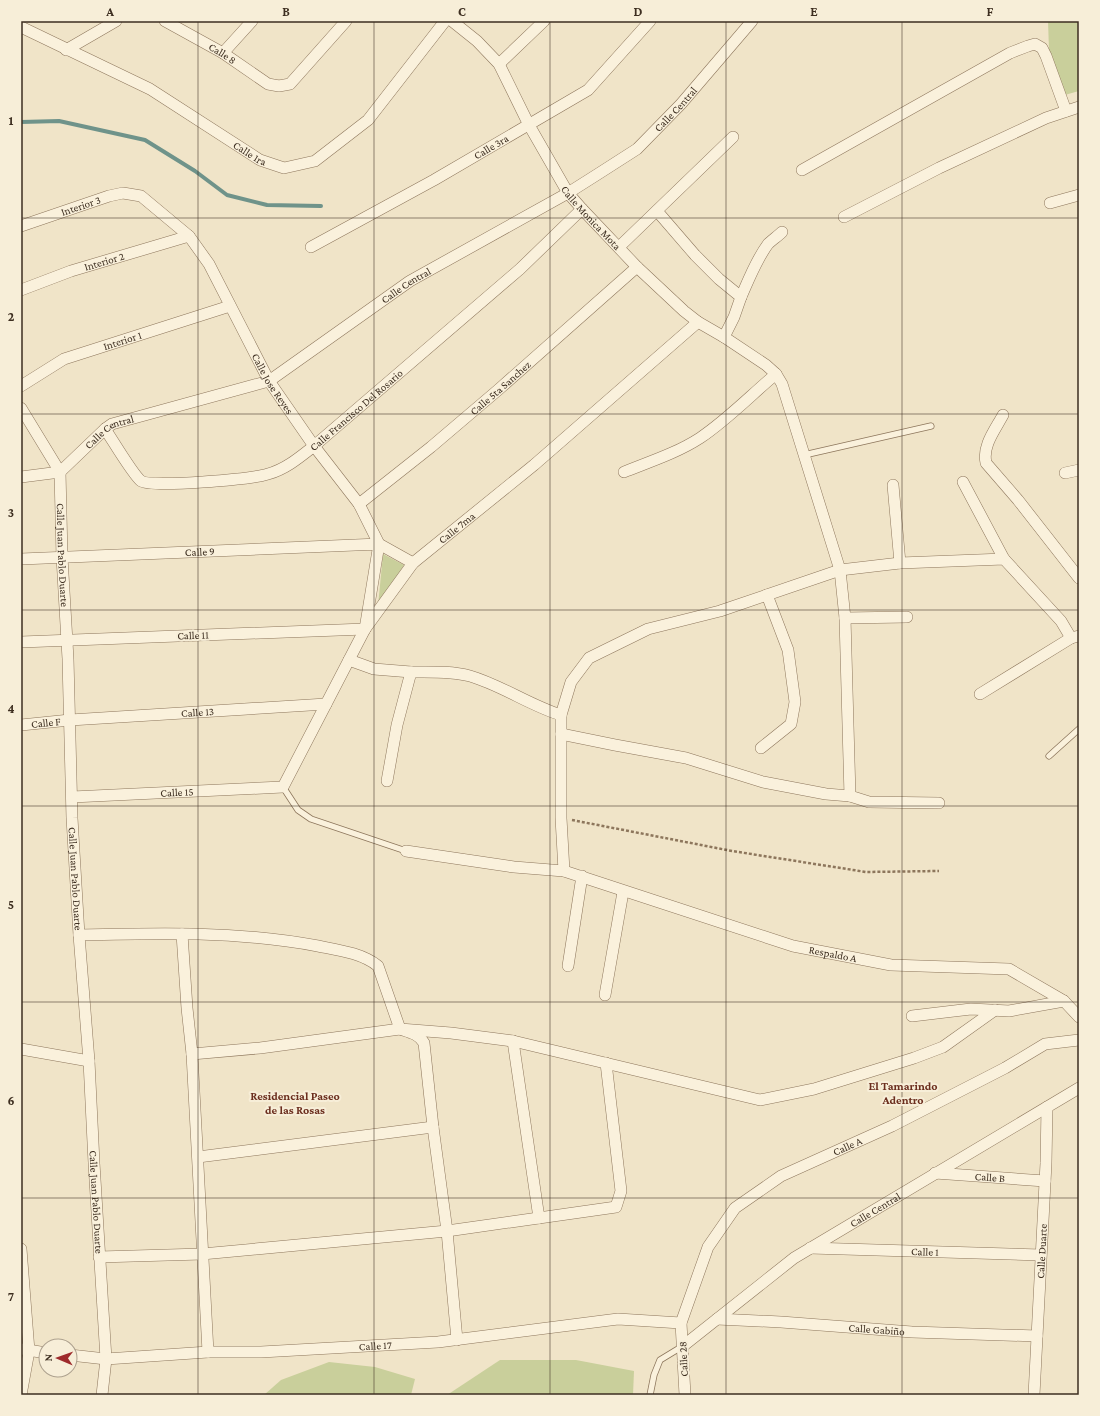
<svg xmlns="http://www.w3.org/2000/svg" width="1100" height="1416" font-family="'Crimson Pro',serif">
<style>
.green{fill:#c9cf9b}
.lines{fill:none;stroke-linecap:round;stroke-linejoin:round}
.stream{stroke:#6f938a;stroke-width:4}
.lane-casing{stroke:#8d765c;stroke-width:7}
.street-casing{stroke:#8d765c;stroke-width:12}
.path{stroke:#8d765c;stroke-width:2.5;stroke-dasharray:3 2;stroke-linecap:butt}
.lane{stroke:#faf1dc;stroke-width:5.5}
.street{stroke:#faf1dc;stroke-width:11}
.grid{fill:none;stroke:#3d2e20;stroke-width:1;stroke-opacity:0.55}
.labels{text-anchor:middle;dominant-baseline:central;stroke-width:4;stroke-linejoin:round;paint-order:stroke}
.street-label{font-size:11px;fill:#3d2e20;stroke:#f7eed8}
.neighbourhood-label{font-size:12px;font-weight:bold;fill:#6b2e1e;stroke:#f7eed8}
.neatline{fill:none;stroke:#3d2e20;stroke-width:1.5}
.grid-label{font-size:13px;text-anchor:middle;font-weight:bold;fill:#3d2e20}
</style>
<rect width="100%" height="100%" fill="#f0e4c8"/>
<g class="green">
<polygon points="1048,21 1079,21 1079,91 1061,96 1049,50"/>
<polygon points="383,554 404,565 378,606"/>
<polygon points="500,1360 576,1360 634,1371 633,1395 447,1395"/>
<polygon points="329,1362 375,1367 415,1379 411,1395 264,1395 281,1380"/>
</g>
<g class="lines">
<polyline class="stream" points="21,122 59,121 145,140 195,171 227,195 267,205 321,206"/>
<defs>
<g id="lane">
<polyline points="804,455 931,426"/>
<polyline points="1049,756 1079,729"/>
<polyline points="283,787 298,810 311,819 406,851"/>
<polyline points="650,1395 654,1375 660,1360 683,1346"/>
</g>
<g id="street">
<path id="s1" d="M165 21 223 53 268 84 279 86 290 84 346 21"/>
<path id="s2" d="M452 21 477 41 499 64 529 125 568 193 582 209 637 267 684 311 698 322 724 337 766 365 776 374 782 384 840 570 845 618 907 617"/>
<path id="s3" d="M21 27 150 89 260 160 284 168 315 161 368 120 445 21"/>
<polyline points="66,50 116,21"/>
<polyline points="223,53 252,21"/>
<polyline points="499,64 544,21"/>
<polyline points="802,170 1010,53 1028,46 1035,44 1042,48 1046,56 1066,111"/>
<polyline points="1050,203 1079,195"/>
<polyline points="657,211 695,255 719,279 741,297 734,317 724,337"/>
<polyline points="844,217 939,168 1046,118 1079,107"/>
<path id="s4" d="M21 226 109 196 123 193 141 196 189 236 209 264 269 381 314 446 359 504 379 544 413 563"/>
<path id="s5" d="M311 247 434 180 588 90 650 21"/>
<polyline points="619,247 733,137"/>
<path id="s6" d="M21 290 71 271 189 236"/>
<path d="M741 297C749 279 756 260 768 244 772 240 778 236 782 232"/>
<path id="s7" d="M21 386 64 359 230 306"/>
<path id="s8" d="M21 408 60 472 62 557 68 659 72 818 79 935 89 1061 94 1163 106 1359 102 1395"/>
<path d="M1003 415C995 430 982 446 986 463L1018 500 1079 578"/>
<path id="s9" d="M105 429C112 439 133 475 141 481 152 488 252 479 268 474 286 469 300 457 314 446L520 269 582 209"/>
<path d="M624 472C649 462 677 453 700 438 727 420 751 395 776 374"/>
<polyline points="1065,473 1079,470"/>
<path id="s10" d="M21 477 60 472 105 429 112 424 269 381 410 281 568 193 598 174 637 149 681 104 752 21"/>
<polyline points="963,482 1004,559"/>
<polyline points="893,485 900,563"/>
<path id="s11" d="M359 504 431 447 498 390 637 267"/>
<path id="s12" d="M21 559 379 544 365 629 21 642"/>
<polyline points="845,618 850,796 869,802 939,803"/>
<polyline points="349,660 374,669 411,672 397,725 387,781"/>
<path d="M411 672C430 672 452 671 470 676 501 685 531 706 561 715"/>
<polyline points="980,694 1071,638"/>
<path id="s13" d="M21 725 70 720 326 704"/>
<polyline points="561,734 615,745 686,758 763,782 826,794 850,796"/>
<polyline points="761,748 791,724 795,702 788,650 767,595"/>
<path id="s14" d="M72 797 283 787 365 629 413 563 534 465 698 322"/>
<path id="s15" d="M406 851 514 867 564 871 793 946 891 965 1009 969 1064 1001 1079 1017"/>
<polyline points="564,871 561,818 561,715 571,682 589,658 648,629 720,611 840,570 900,563 1004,559 1061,621 1071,638 1079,636"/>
<polyline points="182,934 187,1008 192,1054 208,1352"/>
<path d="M79 935C159 933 239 931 318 946 338 950 362 953 378 966L400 1029C409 1032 419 1034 424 1043L433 1127 447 1231 457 1340"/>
<polyline points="568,966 582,876"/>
<polyline points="605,995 623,892"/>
<polyline points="912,1016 971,1009 1009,1011 1064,1001"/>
<polyline points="513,1041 539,1218"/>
<polyline points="21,1049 89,1061"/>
<polyline points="192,1054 260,1048 400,1029 451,1033 513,1041 760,1100 814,1089 914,1058 943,1047 995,1010"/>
<polyline points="198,1157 433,1127"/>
<path id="s16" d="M935 1173 1045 1181"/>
<path id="s17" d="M810 1248 1041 1255"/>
<polyline points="21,1249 29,1351 21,1395"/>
<polyline points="99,1257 202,1254 447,1231 616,1207 621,1191 606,1063"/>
<path id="s18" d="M717 1319 781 1322 912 1332 1037 1336"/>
<path id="s19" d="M683 1346 794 1258 1079 1088"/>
<polyline points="22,1349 46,1353"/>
<path id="s20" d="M70 1355 106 1359 208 1352H261L438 1342 618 1319 681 1323"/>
<path id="s21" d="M685 1395 681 1323 708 1247 735 1208 781 1176 892 1126 1005 1068 1045 1044 1079 1040"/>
<path id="s22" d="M1034 1395 1046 1163 1047 1107"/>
</g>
</defs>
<use href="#lane" class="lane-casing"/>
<use href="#street" class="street-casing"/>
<polyline class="path" points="572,820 732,851 866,872 939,871"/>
<use href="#lane" class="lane"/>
<use href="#street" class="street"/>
</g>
<path class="grid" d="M198 21V1395M374 21V1395M550 21V1395M726 21V1395M902 21V1395M21 218H1079M21 414H1079M21 610H1079M21 806H1079M21 1002H1079M21 1198H1079"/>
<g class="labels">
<g class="street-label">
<text stroke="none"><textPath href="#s1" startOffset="66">Calle 8</textPath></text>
<text stroke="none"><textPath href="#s10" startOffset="764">Calle Central</textPath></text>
<text stroke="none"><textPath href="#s5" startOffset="206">Calle 3ra</textPath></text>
<text stroke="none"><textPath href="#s3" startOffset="262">Calle 1ra</textPath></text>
<text stroke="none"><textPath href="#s4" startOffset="63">Interior 3</textPath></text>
<text stroke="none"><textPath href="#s2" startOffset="244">Calle Monica Mota</textPath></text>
<text stroke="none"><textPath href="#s6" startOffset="88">Interior 2</textPath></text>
<text stroke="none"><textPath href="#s10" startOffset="440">Calle Central</textPath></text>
<text stroke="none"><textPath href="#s7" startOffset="112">Interior 1</textPath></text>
<text stroke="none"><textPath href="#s4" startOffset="358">Calle Jose Reyes</textPath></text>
<text stroke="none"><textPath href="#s11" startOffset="183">Calle 5ta Sanchez</textPath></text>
<text stroke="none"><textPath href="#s9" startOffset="301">Calle Francisco Del Rosario</textPath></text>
<text stroke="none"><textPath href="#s10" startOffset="104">Calle Central</textPath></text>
<text stroke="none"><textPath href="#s14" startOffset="527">Calle 7ma</textPath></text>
<text stroke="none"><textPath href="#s12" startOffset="179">Calle 9</textPath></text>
<text stroke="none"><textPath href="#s8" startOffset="158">Calle Juan Pablo Duarte</textPath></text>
<text transform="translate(193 635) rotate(-2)">Calle 11</text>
<text stroke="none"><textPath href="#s13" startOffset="177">Calle 13</textPath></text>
<text stroke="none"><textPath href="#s13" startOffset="25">Calle F</textPath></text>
<text stroke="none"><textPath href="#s14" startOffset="105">Calle 15</textPath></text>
<text stroke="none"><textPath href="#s8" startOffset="482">Calle Juan Pablo Duarte</textPath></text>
<text stroke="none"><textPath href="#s15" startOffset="441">Respaldo A</textPath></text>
<text stroke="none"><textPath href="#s21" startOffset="329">Calle A</textPath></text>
<text stroke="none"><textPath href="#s16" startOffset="55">Calle B</textPath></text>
<text stroke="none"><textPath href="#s8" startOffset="806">Calle Juan Pablo Duarte</textPath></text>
<text stroke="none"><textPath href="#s19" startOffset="236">Calle Central</textPath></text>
<text stroke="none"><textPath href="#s22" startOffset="144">Calle Duarte</textPath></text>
<text stroke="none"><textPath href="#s17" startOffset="115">Calle 1</textPath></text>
<text stroke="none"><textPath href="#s18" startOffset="160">Calle Gabiño</textPath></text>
<text stroke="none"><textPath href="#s20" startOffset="306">Calle 17</textPath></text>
<text transform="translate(683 1359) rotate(-93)">Calle 28</text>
</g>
<g class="neighbourhood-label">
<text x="903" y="1086">El Tamarindo<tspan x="903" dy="14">Adentro</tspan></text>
<text x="295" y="1096">Residencial Paseo<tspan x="295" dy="14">de las Rosas</tspan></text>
</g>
</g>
<rect width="1100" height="1416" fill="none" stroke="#f7eed8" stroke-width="44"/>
<g transform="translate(58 1358) rotate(272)"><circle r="19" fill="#f7eed8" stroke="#ada18e"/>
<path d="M0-3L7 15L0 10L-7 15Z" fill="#9e2a2b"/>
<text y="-6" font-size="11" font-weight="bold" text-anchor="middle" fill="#3d2e20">N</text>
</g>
<rect x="22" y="22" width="1056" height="1372" class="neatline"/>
<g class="grid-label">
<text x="110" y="16">A</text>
<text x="286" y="16">B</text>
<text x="462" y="16">C</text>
<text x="638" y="16">D</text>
<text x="814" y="16">E</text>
<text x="990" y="16">F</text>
<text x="11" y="125">1</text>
<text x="11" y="321">2</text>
<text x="11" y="517">3</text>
<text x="11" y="713">4</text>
<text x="11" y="909">5</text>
<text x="11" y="1105">6</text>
<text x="11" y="1301">7</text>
</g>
</svg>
